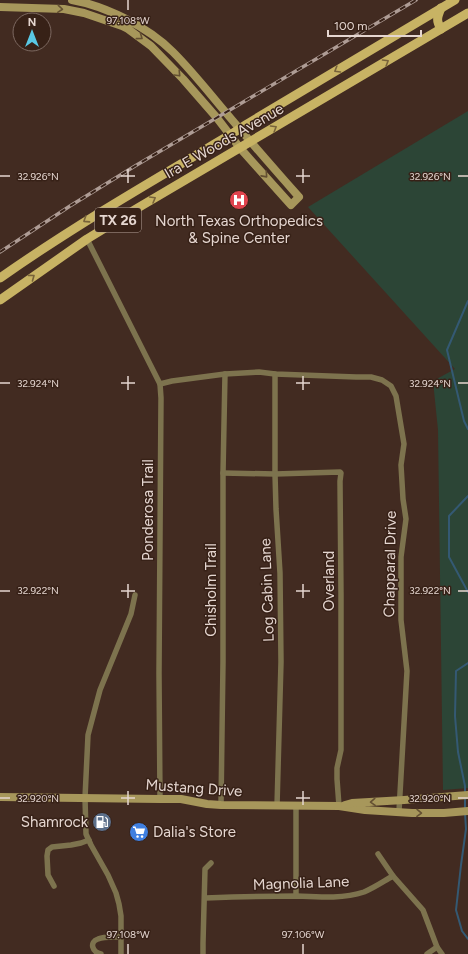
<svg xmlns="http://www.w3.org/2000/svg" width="468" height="954" font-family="Figtree,sans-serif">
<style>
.green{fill:#2c4536}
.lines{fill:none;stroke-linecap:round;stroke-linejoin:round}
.stream{stroke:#345973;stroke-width:2}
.street{stroke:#7d734e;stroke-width:5.5}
.secondary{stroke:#a7975b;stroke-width:8}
.primary{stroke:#c8b364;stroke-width:9}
.rail-casing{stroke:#ae9c95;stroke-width:3.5}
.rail{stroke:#372117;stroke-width:2;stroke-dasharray:6;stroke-linecap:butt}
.oneway{stroke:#645032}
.oneway2{stroke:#78633a}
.ticks{fill:none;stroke:#e5d6d0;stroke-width:1.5}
.labels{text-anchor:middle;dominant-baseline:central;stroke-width:3;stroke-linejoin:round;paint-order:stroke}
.shield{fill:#372117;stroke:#b1a098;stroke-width:1}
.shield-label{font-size:14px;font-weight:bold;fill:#e5d6d0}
.street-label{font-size:15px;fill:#e5d6d0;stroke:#372117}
.poi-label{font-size:15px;fill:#e5d6d0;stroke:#372117}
.ticks-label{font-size:10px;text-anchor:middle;fill:#e5d6d0;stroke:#372117;stroke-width:3;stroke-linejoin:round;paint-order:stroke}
</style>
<rect width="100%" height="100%" fill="#422b21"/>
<polygon class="green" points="468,111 468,788 443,790 438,430 433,381 455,369 308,207"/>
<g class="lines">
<g class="stream">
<polyline points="468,301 447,350 464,421 468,429"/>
<polyline points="468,496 449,516 449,557 468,592"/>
<polyline points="465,793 465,786 458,752 455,716 456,671 468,663"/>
<polyline points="465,797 465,809"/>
<polyline points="465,813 466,829 461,865 456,910 462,931 468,939"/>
</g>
<g class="street">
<polyline points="87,239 160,384 161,398 159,673 160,799"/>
<polyline points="275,374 275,474 276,509 280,573 281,662 277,806"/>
<polyline points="160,384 172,381 225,374 259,372 275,374 356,377 371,377 382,380 391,386 396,396 404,444 401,465 403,499 406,519 401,557 401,620 407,671 399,811"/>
<polyline points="223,473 275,474 340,472 341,473 340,481 341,595 341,750 337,768 337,779 339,806"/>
<polyline points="221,805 223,662 223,473 225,374"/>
<polyline points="296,806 296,896"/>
<polyline points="378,854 393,876 423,910 437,947 442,954"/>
<polyline points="54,886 48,875 47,856 48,850 52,847 71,845 81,843 89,840"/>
<path d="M205 898C235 897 266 896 297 896 318 897 343 899 364 892 374 888 384 881 393 876"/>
<path d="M101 954C92 952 89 942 98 939 105 936 114 937 121 937"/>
<polyline points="121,954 121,916 119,904 116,893 108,875 91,845 86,834 85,798 88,735 100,690 131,614 135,595"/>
<polyline points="203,954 203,943 205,869 211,863"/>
<polyline points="427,954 437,947"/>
</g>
<g class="secondary">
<path d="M0 7 64 9 84 13 122 26 128 29 151 46 183 79 217 118 240 148 291 205 299 197C277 172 255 147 233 121 213 98 195 74 173 52 148 27 106 6 72 0"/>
<polyline points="0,797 160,799 181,799 207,804 221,805 339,806 365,810 412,813 444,813 468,811"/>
<polyline points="345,805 352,803 404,800 468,795"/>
</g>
<g class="primary">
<path d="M441 8C437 18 436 20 441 29"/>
<path d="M0 278C74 226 152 181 230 135L247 124 455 0"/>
<polyline points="0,300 87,239 136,209 468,13"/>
</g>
<defs>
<polyline id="rail" points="0,252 70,206 135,166 416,0"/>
</defs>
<use href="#rail" class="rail-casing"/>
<use href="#rail" class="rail"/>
</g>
<defs><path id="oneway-chevron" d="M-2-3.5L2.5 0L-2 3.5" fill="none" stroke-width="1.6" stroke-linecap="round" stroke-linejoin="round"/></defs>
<g class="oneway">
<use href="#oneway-chevron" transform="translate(60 9) rotate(5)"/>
<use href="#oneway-chevron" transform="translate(140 37) rotate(36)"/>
<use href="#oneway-chevron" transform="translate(178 74) rotate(47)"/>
<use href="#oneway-chevron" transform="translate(265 175) rotate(48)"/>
<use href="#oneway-chevron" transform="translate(373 802) rotate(177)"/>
<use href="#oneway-chevron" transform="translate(419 813) rotate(1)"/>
</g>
<g class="oneway2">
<use href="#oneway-chevron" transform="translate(386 62) rotate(-31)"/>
<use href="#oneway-chevron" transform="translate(337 70) rotate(149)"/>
<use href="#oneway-chevron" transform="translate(274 128) rotate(-31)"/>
<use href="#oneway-chevron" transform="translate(153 199) rotate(-30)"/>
<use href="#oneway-chevron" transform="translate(86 220) rotate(147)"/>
<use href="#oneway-chevron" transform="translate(32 277) rotate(-36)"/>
</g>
<path class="ticks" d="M128 0V10M128 169V183M303 169V183M0 176H10M121 176H135M296 176H310M458 176H468M128 376V390M303 376V390M0 383H10M121 383H135M296 383H310M458 383H468M128 584V598M303 584V598M0 591H10M121 591H135M296 591H310M458 591H468M128 791V805M303 791V805M0 798H10M121 798H135M296 798H310M458 798H468M128 944V954M303 944V954"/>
<defs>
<symbol id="hospital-disc" viewBox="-11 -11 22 22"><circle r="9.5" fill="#e0444e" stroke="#372117"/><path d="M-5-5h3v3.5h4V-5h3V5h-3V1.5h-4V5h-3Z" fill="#fff"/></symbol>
<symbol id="fuel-disc" viewBox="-11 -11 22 22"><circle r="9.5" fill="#5c6f8a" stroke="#372117"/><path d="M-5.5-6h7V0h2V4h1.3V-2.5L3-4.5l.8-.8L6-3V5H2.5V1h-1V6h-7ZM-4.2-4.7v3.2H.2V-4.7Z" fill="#fff"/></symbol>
<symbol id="supermarket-disc" viewBox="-11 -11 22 22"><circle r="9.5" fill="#3f7fe0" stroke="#372117"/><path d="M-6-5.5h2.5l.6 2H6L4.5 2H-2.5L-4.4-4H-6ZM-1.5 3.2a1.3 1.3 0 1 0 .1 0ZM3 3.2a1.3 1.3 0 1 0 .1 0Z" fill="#fff"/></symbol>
</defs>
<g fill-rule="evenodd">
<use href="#hospital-disc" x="228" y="189" width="22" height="22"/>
<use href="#fuel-disc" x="91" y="811" width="22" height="22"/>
<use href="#supermarket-disc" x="128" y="821" width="22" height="22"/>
</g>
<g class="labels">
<rect class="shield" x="95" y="208" width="46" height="24" rx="3"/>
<g class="shield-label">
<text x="118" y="220">TX 26</text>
</g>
<g class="street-label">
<text transform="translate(224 141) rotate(-30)">Ira E Woods Avenue</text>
<text transform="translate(148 510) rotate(-90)">Ponderosa Trail</text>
<text transform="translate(390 564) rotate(-89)">Chapparal Drive</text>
<text transform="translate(329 581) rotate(-90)">Overland</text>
<text transform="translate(211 590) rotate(-90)">Chisholm Trail</text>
<text transform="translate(267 590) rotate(-92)">Log Cabin Lane</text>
<text transform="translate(194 788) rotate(4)">Mustang Drive</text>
<text transform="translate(301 883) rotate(-2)">Magnolia Lane</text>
</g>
<g class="poi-label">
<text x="239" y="221">North Texas Orthopedics<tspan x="239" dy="17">&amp; Spine Center</tspan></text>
<text x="88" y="822" text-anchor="end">Shamrock</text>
<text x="153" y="832" text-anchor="start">Dalia's Store</text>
</g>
</g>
<g class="ticks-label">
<text x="128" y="24">97.108°W</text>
<text x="38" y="180">32.926°N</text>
<text x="430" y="180">32.926°N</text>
<text x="38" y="387">32.924°N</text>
<text x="430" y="387">32.924°N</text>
<text x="38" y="594">32.922°N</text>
<text x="430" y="594">32.922°N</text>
<text x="38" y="802">32.920°N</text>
<text x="430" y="802">32.920°N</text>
<text x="128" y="938">97.108°W</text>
<text x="303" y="938">97.106°W</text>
</g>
<g transform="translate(32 32)"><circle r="19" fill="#372117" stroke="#7d6961"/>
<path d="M0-3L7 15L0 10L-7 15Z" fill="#59c8e4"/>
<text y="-6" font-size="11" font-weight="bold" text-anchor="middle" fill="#e5d6d0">N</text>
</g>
<path d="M328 30v6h93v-6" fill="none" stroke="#e5d6d0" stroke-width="2"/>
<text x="334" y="30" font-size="12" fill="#e5d6d0" stroke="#372117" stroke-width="3" paint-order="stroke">100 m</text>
</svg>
